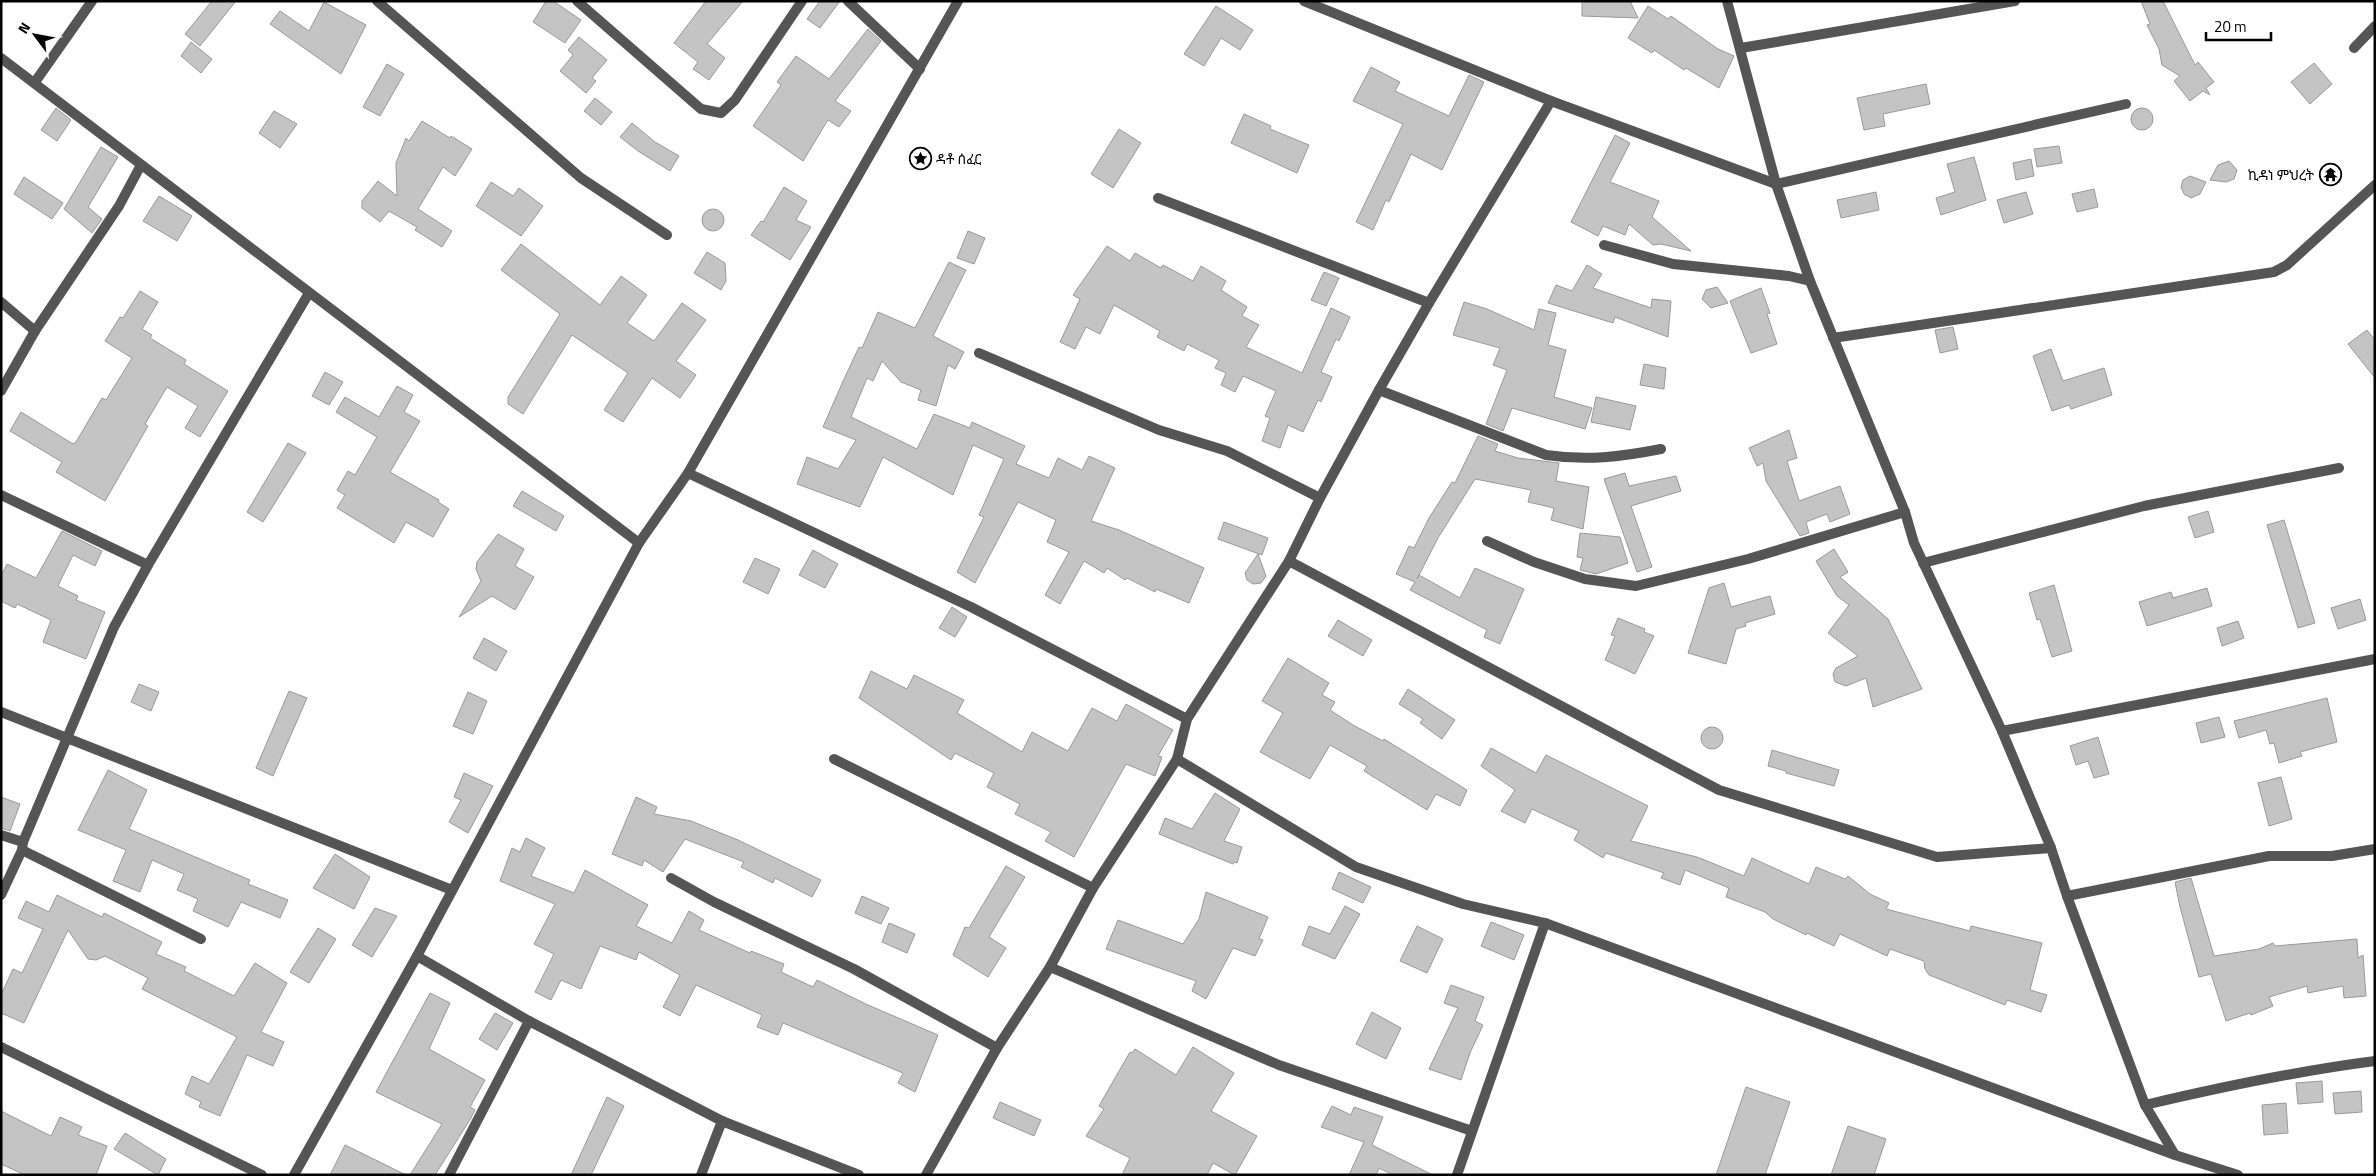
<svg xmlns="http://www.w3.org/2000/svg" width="2376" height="1176" font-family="'Titillium Web','Noto Sans Ethiopic',sans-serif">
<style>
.building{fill:#c4c4c4;stroke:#999}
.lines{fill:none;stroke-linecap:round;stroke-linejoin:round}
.minor{stroke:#555;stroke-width:10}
.labels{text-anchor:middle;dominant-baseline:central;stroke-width:4;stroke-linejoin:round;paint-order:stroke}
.poi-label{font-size:14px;fill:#000;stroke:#fff;text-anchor:start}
</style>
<rect width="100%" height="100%" fill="#fff"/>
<g class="building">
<polygon points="212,1 236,1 200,46 185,34"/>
<polygon points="546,1 553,1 581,20 565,43 533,22"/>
<polygon points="706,1 743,1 707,44 725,58 709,80 693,69 698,62 674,43"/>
<polygon points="820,1 840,1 820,28 807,19"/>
<polygon points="1582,1 1630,1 1638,18 1582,16"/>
<polygon points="2141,1 2163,1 2195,65 2198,62 2214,82 2206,88 2210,95 2203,91 2190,101 2174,81 2180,76 2162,65 2159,49 2147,25 2150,24"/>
<polygon points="324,2 366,25 341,74 270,24 280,11 309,31"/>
<polygon points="1216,6 1253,30 1240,50 1221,38 1204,66 1184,54"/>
<polygon points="1648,6 1668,19 1671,16 1718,49 1734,56 1719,88 1686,68 1684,70 1654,50 1652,53 1628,38"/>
<polygon points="868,29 881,41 835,101 851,111 839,127 828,120 803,161 753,126 781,85 777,82 796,56 829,79"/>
<polygon points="579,37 607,60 592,78 596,81 586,93 560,71 573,55 568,50"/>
<polygon points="191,42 212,59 201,73 181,56"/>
<polygon points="2314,63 2332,84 2310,104 2291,82"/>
<polygon points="387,64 404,74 380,116 363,107"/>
<polygon points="1371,67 1400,82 1395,91 1449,116 1469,75 1484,82 1442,170 1411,154 1389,202 1386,200 1373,230 1356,222 1403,124 1353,101"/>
<polygon points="1926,84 1930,104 1883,114 1885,126 1864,130 1857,98"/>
<polygon points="595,98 612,112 601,125 584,111"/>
<polygon points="56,108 71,120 57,141 41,130"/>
<circle cx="2142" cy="119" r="11"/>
<polygon points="274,111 297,124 280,148 259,133"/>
<polygon points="1244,114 1271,126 1270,129 1309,145 1297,173 1231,143"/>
<polygon points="422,121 450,138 451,136 472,149 455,176 443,167 418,209 452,231 442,247 415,230 417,227 389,211 380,222 362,208 362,201 378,181 397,196 396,163 406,138 409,141"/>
<polygon points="632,123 655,142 679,156 670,171 638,151 620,137"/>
<polygon points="1119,129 1141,143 1113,188 1091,174"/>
<polygon points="1615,135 1630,143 1610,182 1659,201 1652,217 1691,251 1661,244 1653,245 1629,224 1625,235 1603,226 1598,236 1571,222"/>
<polygon points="2059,146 2062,163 2037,167 2034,149"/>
<polygon points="101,147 118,157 88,207 102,219 92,233 64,209"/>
<polygon points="1974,157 1986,200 1941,215 1936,198 1955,192 1947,164"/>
<polygon points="2031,159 2034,176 2016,180 2013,163"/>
<polygon points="2229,161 2237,170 2234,179 2226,182 2210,180 2218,165"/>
<polygon points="2190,176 2206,182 2200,194 2191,198 2184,194 2181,187 2183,180"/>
<polygon points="24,177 63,203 52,219 14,194"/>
<polygon points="491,182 513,196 519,188 543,206 521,236 476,206"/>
<polygon points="784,187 807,201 796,220 811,227 790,260 751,235 761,221 763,222"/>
<polygon points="2094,189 2098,207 2077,212 2072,194"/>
<polygon points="1876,192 1879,210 1841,218 1837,200"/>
<polygon points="2026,192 2033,214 2004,223 1997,200"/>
<polygon points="159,196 192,216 177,241 143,221"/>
<circle cx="713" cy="220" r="11"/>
<polygon points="968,231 985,238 974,264 957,258"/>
<polygon points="521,244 600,305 621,276 647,295 627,323 654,341 682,303 706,320 676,361 696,375 680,398 652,378 623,422 604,410 628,373 572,335 523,414 508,404 508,397 560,314 501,270"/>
<polygon points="1107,246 1130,261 1135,253 1161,268 1163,265 1193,281 1201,266 1226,281 1221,290 1247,307 1242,316 1259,325 1246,347 1302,373 1331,308 1350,317 1339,341 1336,339 1321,372 1332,377 1321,402 1318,400 1303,432 1288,425 1280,448 1262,441 1270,418 1265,416 1276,391 1243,376 1235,392 1221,385 1226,373 1215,368 1219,360 1187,344 1184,351 1157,337 1160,331 1114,305 1100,334 1086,327 1075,349 1060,342 1080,299 1073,295"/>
<polygon points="707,252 725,263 726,281 721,290 694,273"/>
<polygon points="949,262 966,270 933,336 964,352 955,369 948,365 936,406 918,400 921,390 901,382 882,361 873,381 867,378 851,417 917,449 934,414 970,428 972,422 1025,446 1016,464 1049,478 1058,458 1082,470 1089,456 1115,468 1091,521 1119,530 1204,568 1189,603 1156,589 1155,592 1127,578 1125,580 1107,568 1104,573 1084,561 1060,604 1045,595 1069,552 1047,542 1056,520 1018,502 975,583 957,572 984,517 979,515 1004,459 973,445 953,495 883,457 860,507 797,484 807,457 838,469 856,440 823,427 844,379 859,347 862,348 878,312 915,328"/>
<polygon points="1587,265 1602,274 1593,288 1651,308 1652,299 1671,301 1668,337 1615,317 1613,323 1548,303 1556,285 1572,291"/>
<polygon points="1324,272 1339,278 1326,306 1311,300"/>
<polygon points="1717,287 1728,303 1711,308 1702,299 1706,290"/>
<polygon points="1761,288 1770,313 1767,314 1777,344 1751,353 1730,301"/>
<polygon points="140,291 158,302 142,329 152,335 150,338 186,360 184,364 228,391 200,437 185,428 198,406 167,387 145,424 148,426 105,501 56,472 62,462 10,431 21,412 73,444 76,442 102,398 106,400 132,358 105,341 120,317 123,318"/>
<polygon points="1464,302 1487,309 1534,330 1539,309 1556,313 1548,345 1566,350 1554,397 1592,408 1585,429 1512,408 1503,431 1486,424 1507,370 1493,365 1500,348 1453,335"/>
<polygon points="1953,327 1958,349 1940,353 1935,330"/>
<polygon points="2367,330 2375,340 2375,378 2348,344"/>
<polygon points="2051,349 2063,381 2104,368 2112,395 2071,409 2069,405 2052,411 2033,356"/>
<polygon points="1644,364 1666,368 1664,389 1640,385"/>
<polygon points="325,372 343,382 329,405 312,396"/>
<polygon points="397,386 413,395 404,412 420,421 390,472 439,500 438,502 449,509 433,537 406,522 394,543 337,508 345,495 337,490 348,471 355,475 377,437 336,412 345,397 379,417"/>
<polygon points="1596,397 1636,406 1630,430 1591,422"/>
<polygon points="1789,430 1797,458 1787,461 1799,501 1840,486 1850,514 1830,522 1827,514 1806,522 1809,533 1800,536 1766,481 1763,463 1757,466 1749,448"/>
<polygon points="1478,436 1498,444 1495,451 1518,458 1559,463 1556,481 1589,487 1583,529 1551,520 1554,508 1528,502 1531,490 1475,479 1438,538 1417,579 1419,575 1460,598 1475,568 1524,589 1500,644 1484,637 1487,630 1410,590 1415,582 1396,574 1409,546 1414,548 1429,518 1452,482 1455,483"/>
<polygon points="288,443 306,453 263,522 247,512"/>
<polygon points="1625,473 1629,486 1676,476 1681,491 1631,506 1652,567 1637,572 1604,479"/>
<polygon points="522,491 564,516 556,531 513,506"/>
<polygon points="2208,511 2214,532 2195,538 2188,517"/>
<polygon points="2284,520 2315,623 2298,628 2267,525"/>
<polygon points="1224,522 1268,538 1262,555 1218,539"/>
<polygon points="62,531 102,551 95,566 73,555 58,586 78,596 76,600 105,612 86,659 43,642 51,620 17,604 15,608 1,601 1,576 7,564 36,578"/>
<polygon points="1580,533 1620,537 1628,563 1596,574 1580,570 1583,558 1577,557"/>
<polygon points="498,534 524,549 515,566 534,577 515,610 492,596 459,617 481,581 476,569 477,562"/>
<polygon points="1834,549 1848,572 1840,577 1888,619 1922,689 1873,707 1866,678 1846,686 1835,682 1833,674 1836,668 1858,656 1828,633 1849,605 1837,596 1816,561"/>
<polygon points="813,550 838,564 825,588 799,575"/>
<polygon points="1258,554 1266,576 1261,583 1253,584 1247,580 1245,573"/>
<polygon points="755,558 780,569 768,594 743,582"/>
<polygon points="1724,583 1731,607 1770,596 1775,614 1745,623 1746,626 1736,629 1726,664 1688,653 1709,588"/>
<polygon points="2054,585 2072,651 2052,657 2040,619 2037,620 2029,593"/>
<polygon points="2207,588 2212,606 2147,626 2139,602 2171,592 2173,598"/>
<polygon points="2360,599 2366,620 2338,629 2331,608"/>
<polygon points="952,607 967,617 955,637 939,628"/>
<polygon points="1618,618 1645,629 1644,632 1654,636 1635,674 1605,660 1615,636 1611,635"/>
<polygon points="1338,620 1372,640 1363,656 1328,636"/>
<polygon points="2238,621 2244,638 2222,646 2217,628"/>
<polygon points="484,638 507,651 496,671 473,658"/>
<polygon points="1288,658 1329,683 1322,695 1335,702 1330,710 1353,725 1383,741 1384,739 1467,790 1460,806 1436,794 1427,810 1364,771 1367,766 1330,745 1310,779 1260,752 1283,713 1262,701"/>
<polygon points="871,671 907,689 914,675 964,700 957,713 1022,752 1032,732 1068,751 1092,708 1117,721 1126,704 1173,730 1158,756 1162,757 1155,776 1126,764 1074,857 1045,841 1051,832 1015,814 1020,804 987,787 994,773 955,753 951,760 859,698"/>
<polygon points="139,684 159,692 151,711 131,702"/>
<polygon points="1408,689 1455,720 1442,739 1420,723 1423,719 1399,704"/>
<polygon points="289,691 307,698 273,776 256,768"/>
<polygon points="468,692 487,701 473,734 453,726"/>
<polygon points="2327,698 2337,742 2300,752 2302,756 2279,763 2274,743 2270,744 2266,730 2239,738 2234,721"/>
<polygon points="2219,717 2225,737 2201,743 2196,723"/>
<circle cx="1712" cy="738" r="11"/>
<polygon points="2098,737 2109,774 2094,778 2088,761 2076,765 2070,746"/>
<polygon points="1491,748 1536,773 1546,755 1648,806 1631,841 1697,857 1744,876 1752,858 1809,884 1816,867 1845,879 1848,876 1870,894 1889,903 1886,909 1970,931 1971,926 2042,943 2030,990 2047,995 2041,1012 2007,1000 2005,1005 1929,975 1925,969 1924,961 1890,949 1887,956 1840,934 1834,946 1807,933 1806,935 1773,919 1765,912 1726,897 1729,888 1685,870 1680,885 1661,878 1664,873 1606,853 1603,858 1574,840 1579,831 1532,809 1525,823 1501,811 1515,790 1481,766"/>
<polygon points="1772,750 1839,770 1834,786 1786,773 1786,771 1768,766"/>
<polygon points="108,770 147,790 129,829 250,880 248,884 288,900 280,918 241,902 228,927 193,911 198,899 177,890 184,874 152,860 140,892 113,881 126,850 78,830"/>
<polygon points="464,773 493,786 468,833 449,822 461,800 454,797"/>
<polygon points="2281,777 2292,819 2269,826 2258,783"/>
<polygon points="1215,793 1240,809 1224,841 1242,847 1237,863 1234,862 1233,864 1159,834 1165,818 1192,829"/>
<polygon points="1,797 20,804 10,831 1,828"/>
<polygon points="636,797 657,807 654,814 691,821 738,840 821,880 812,897 775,878 773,883 741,867 744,862 685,839 663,872 644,860 642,866 612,854"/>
<polygon points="526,838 545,848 531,876 574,893 585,870 648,905 636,926 672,943 689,911 704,920 699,930 750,953 751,951 784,964 781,972 813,987 817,980 868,1005 938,1035 915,1092 898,1083 903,1073 783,1023 778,1035 757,1027 762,1015 696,985 680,1016 663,1007 680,975 639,952 636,960 600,946 581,989 561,980 551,1000 535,992 554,954 534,944 555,904 500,881 512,848 520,852"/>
<polygon points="335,854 370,877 354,909 313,888"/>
<polygon points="1006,866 1025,877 989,937 1006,948 988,977 953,955 965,927 969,928"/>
<polygon points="1339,872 1371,887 1363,903 1332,889"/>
<polygon points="2191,878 2214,956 2259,949 2273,943 2275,946 2357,939 2358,958 2363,955 2366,996 2344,998 2343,986 2308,993 2307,986 2269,997 2273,1006 2251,1015 2250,1013 2226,1021 2211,974 2199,977 2180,907 2175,882"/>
<polygon points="1206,892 1268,917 1259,939 1263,940 1255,956 1233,948 1206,999 1192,991 1196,981 1106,949 1118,920 1183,944 1199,919"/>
<polygon points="57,895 102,917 104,913 162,942 156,954 186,967 184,971 234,996 255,963 287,983 261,1032 284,1042 273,1066 247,1055 220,1116 199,1107 201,1102 185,1094 192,1076 209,1084 237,1037 142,989 148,978 105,956 96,960 88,959 68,930 24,1023 1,1013 1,995 13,969 22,973 43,929 18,918 26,901 49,912"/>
<polygon points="862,896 889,908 881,924 855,913"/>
<polygon points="1345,906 1360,914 1335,959 1302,945 1309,926 1330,934"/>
<polygon points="375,908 397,916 372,957 352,945"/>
<polygon points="1491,922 1524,935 1514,960 1481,946"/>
<polygon points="889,923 915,934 907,953 882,942"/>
<polygon points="1417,926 1443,939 1427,973 1400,961"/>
<polygon points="318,928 336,939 309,983 290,972"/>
<polygon points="1451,985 1484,997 1475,1021 1483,1025 1470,1053 1461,1080 1429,1069 1458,1008 1444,1003"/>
<polygon points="430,993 450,1003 429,1049 485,1080 470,1107 475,1110 471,1118 435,1175 410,1175 442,1124 376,1092"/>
<polygon points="1372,1012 1401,1028 1386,1059 1356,1044"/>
<polygon points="495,1013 513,1023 497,1050 479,1039"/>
<polygon points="1193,1047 1234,1073 1211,1111 1257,1136 1235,1175 1213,1163 1207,1175 1122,1175 1130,1158 1086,1136 1104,1109 1099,1106 1130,1052 1132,1053 1135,1049 1176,1075"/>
<polygon points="2322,1081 2323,1102 2298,1104 2296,1083"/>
<polygon points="1746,1087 1790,1102 1765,1175 1716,1175"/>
<polygon points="2361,1091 2362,1112 2335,1114 2333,1093"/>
<polygon points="607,1097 624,1106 591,1175 571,1175"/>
<polygon points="1000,1102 1041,1120 1034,1136 993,1118"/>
<polygon points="2286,1103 2288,1133 2264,1135 2262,1105"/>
<polygon points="1332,1106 1351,1115 1354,1107 1383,1117 1372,1145 1433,1175 1393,1175 1379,1168 1376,1175 1349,1175 1364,1142 1321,1127"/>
<polygon points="1,1111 51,1136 60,1117 82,1127 78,1135 107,1146 96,1175 25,1175 1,1164"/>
<polygon points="1848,1126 1886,1139 1874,1175 1831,1175"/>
<polygon points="125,1133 166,1159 158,1175 114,1149"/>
<polygon points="345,1145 406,1175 330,1175"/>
</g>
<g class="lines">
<g class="minor">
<polyline points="377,1 581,178 667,235"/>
<polyline points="577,1 701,109 721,113 735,100 802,1"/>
<polyline points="848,1 920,69"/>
<polyline points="1304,1 1551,101 1776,184 2126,104"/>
<polyline points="1727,1 1776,184 1810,281 1905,512 1914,543 2002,731 2051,848 2067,896 2145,1105 2175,1155"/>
<polyline points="1741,48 2015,1"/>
<polyline points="2354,48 2375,26"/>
<polyline points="1,58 639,543"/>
<polyline points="35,82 92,1"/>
<polyline points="1158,198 1429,303"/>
<polyline points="1604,245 1673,264 1789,276 1810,281"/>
<polyline points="1,302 35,331"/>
<polyline points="1833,338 2274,272 2287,265 2375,185"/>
<polyline points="979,353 1159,430 1227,451 1320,498"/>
<path d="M1379 390 1546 455C1587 461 1620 457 1661 449"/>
<polyline points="1,391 35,331 119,206 141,165"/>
<polyline points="688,473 971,607 1187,719"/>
<polyline points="1,495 148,565"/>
<polyline points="1487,541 1534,562 1585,579 1636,586 1748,559 1905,512"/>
<polyline points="1289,561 1719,790 1937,857 2051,848"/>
<polyline points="1923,563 2144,506 2339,468"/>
<polyline points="1,712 452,890"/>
<polyline points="2002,731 2375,659"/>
<polyline points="834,759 1093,888"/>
<polyline points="1177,759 1356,867 1463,904 1545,923 2175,1155 2238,1175"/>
<polyline points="1,835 23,842"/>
<polyline points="22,850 201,939"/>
<polyline points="671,878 714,902 854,969 997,1048"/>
<polyline points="1,895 22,850 23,842 114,627 148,565 309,293"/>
<polyline points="2067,896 2269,856 2332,856 2375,849"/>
<polyline points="417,956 529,1021 722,1121 859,1175"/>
<polyline points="1050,967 1279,1065 1472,1131"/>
<polyline points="1,1047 262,1175"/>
<path d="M2145 1105C2221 1087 2297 1071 2375 1061"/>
<polyline points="294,1175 417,956 639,543 688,473 958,1"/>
<polyline points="449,1175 529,1021"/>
<polyline points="701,1175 722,1121"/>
<polyline points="926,1175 997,1048 1050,967 1093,888 1177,759 1187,719 1289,561 1320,498 1379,390 1429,303 1551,101"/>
<polyline points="1457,1175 1545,923"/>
</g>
</g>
<defs>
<symbol id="sight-ring" viewBox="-11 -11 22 22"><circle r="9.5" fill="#fff" stroke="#000" stroke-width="1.5"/><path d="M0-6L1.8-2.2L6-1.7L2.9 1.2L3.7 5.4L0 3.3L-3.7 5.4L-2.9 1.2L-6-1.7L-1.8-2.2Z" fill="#000"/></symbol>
<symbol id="temple-ring" viewBox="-11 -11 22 22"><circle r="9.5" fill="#fff" stroke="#000" stroke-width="1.5"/><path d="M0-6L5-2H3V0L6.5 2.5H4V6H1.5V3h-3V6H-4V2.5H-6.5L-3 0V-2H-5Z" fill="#000"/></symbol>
</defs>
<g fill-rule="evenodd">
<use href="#sight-ring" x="908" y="146" width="25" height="25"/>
<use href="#temple-ring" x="2318" y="162" width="25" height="25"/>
</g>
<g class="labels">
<g class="poi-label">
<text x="936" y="158">ዳቶ ሰፈር</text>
<text x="2314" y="174" text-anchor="end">ኪዳነ ምህረት</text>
</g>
</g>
<rect width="2376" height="1176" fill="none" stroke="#000000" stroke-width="5"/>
<g transform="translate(35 35) rotate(302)" stroke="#ffffff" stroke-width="4" paint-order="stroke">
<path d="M0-4L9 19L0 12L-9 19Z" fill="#000000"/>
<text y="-8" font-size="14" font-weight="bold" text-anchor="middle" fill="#000000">N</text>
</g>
<path d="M2206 32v8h65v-8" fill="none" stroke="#000000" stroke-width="2.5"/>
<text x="2214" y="32" font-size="15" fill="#000000" stroke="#ffffff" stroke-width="4" paint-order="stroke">20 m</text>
</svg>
